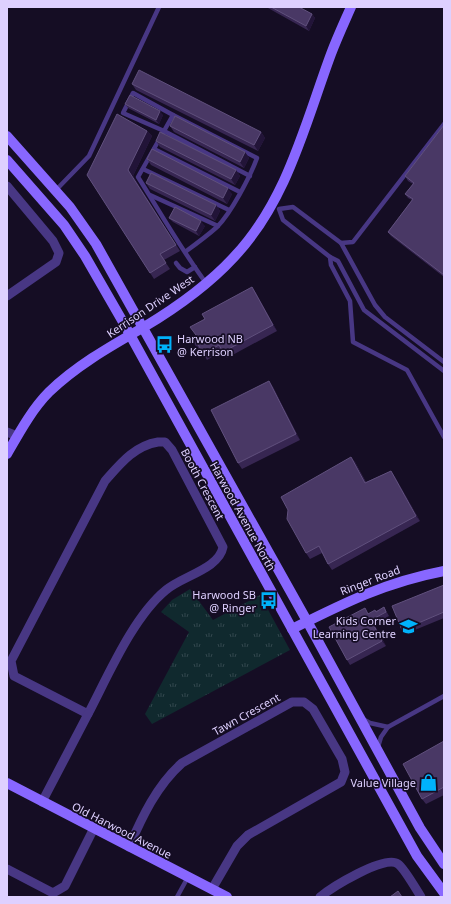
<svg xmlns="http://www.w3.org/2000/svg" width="451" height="904" font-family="'Noto Sans',sans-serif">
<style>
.park{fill:url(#park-tufts)}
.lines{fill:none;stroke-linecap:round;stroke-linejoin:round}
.lane{stroke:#483784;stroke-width:4.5}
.street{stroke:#483784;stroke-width:9}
.secondary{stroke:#8867ff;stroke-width:10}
.wall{fill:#372652}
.shaded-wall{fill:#221438}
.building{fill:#493865;stroke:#60507d}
.labels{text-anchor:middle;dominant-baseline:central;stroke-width:3.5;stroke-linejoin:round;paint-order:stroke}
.street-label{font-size:11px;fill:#ded0ff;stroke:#150d24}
.poi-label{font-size:11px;fill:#ded0ff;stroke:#150d24;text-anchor:end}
</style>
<defs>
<pattern id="park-tufts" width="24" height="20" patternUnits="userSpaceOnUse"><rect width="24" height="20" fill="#10292e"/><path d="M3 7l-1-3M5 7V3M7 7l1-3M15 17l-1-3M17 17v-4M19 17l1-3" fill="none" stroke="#32474d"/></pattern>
</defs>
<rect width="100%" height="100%" fill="#150d24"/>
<polygon class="park" points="190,589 213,620 260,595 290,650 152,724 145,714 189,632 161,612 172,600"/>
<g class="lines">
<g class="lane">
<polyline points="173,115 133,93 123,113 164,131 250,176"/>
<polyline points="444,124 353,242 341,243 293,207 279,209 283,220 330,257 338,261 364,310 444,371"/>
<polyline points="154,149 240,192"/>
<polyline points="143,169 229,210"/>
<polyline points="56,190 89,156 159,7"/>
<polyline points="150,195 218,226"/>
<polyline points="341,243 375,305 385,317 444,362"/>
<path d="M185 252C196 244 207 236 217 227 231 213 250 177 257 158L173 115 138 177C160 212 181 249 206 283"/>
<polyline points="330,257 331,265 350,301 353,342 407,370 444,437"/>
<polyline points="176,263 180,268 187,272 195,267"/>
<polyline points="363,719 370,723 388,727"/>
<polyline points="378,747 381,737 388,727 444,696"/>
<polyline points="177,897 188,877"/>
</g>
<g class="street">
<polyline points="7,186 53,241 59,253 56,262 7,296"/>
<polyline points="7,432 17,436"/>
<path d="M158 442H165L172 450 223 547C219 569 182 576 166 590 133 617 108 676 88 714L14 676 11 661 105 481C120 464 134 446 158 442Z"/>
<polyline points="42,802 88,714"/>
<path d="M129 847C142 817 157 785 182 763L292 702H304L313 709 342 759 345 772 341 782 248 835 237 846 212 889"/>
<polyline points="7,869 53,893 65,886 94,828"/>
<path d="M320 897C331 888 385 854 398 864 404 868 416 889 421 897"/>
</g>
<g class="secondary">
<polyline points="7,136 70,207 96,244 307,621 420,828 444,864"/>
<polyline points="7,160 64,225 85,256 123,322 417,856 444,893"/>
<path d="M7 454C19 433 32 409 49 392 77 365 111 346 144 327 174 309 210 283 234 257 287 201 305 124 331 54 337 38 344 23 351 7"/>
<path d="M292 629C344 603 386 582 444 571"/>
<polyline points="7,783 227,897"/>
</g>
</g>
<g class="wall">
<polygon points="267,7 299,7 312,14 315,18 309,31 268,8"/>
<polygon points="132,84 261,132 265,138 258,151 136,90"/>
<polygon points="125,104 163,115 159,124 128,108"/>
<polygon points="444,125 444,277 391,236 388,232 412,200 408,198 405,194 413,184 408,181 405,176"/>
<polygon points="170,126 245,152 249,158 244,168 174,132"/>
<polygon points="147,131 152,136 133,176 180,251 164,260 170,269 154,279 87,175"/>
<polygon points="156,141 236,170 240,176 235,185 160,147"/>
<polygon points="147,159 232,194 227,204 151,165"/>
<polygon points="146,183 216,205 220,211 215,221 150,189"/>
<polygon points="169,218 205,226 199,236 173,222"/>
<polygon points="252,287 256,293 277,331 227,358 222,351 207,360 201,350 197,348 193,342 205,319"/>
<polygon points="269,381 273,387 300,440 242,469 238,463"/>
<polygon points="351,457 355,462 366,482 391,471 395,477 420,521 332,570 328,564 322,553 310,559 306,553"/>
<polygon points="444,585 444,618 405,634 402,630"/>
<polygon points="384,607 389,616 374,624 386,646 350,665 347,660 369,613 376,611"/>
<polygon points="444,741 444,795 426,804 422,799"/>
</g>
<g class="shaded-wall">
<polygon points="312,14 315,18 309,31 306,26"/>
<polygon points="160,111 163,115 159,124 156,120"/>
<polygon points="147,131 152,136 133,176 180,251 128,170"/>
<polygon points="261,132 265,138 258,151 254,145"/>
<polygon points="245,152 249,158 244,168 240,162"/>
<polygon points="236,170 240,176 235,185 231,179"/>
<polygon points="228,188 232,194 227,204 223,198"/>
<polygon points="216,205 220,211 215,221 211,215"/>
<polygon points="201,221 205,226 199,236 196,231"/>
<polygon points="252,287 256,293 277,331 273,325"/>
<polygon points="269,381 273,387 300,440 296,434"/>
<polygon points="351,457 355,462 369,489 365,483"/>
<polygon points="391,471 395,477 420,521 416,516"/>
<polygon points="371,620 374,624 386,646 382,641"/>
</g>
<g class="building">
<polygon points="271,7 299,7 312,14 306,26"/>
<polygon points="139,70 261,132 254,145 132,84"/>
<polygon points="130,95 160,111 156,120 125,104"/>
<polygon points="117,114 147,131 128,170 176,245 160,254 166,263 150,273 87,175"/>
<polygon points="175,116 245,152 240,162 170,126"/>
<polygon points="444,125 444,275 388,232 413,199 405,194 414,183 405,176"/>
<polygon points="160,132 236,170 231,179 156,141"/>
<polygon points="152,149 228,188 223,198 147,159"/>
<polygon points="151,173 216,205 211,215 146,183"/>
<polygon points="175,207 201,221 196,231 169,218"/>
<polygon points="252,287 273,325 223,352 219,345 203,354 198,344 193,342 196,335 190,327 205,319 202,314"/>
<polygon points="269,381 296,434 238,463 211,410"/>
<polygon points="351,457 365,483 391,471 416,516 328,564 319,546 306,553 287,519 288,510 281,497"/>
<polygon points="444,585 444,612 402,630 392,606"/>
<polygon points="384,607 386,612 371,620 382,641 347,660 329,627 365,608 368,614 375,610 376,612"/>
<polygon points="444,741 444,787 422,799 403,764"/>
<polygon points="398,891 402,897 390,897"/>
</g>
<defs>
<symbol id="bus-bare" viewBox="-9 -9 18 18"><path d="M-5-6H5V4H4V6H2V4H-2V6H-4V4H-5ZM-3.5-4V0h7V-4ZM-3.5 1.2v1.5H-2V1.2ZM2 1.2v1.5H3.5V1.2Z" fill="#00b2fb" stroke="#150d24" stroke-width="2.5" paint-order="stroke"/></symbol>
<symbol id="school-bare" viewBox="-9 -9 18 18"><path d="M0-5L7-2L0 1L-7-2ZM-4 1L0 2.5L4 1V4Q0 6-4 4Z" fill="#00b2fb" stroke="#150d24" stroke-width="2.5" paint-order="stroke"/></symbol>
<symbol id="shop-bare" viewBox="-9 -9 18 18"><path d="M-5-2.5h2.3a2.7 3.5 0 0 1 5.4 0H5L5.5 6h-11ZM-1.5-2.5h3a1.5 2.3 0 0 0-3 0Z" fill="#00b2fb" stroke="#150d24" stroke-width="2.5" paint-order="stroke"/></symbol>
</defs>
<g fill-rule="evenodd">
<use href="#bus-bare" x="152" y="332" width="25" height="25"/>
<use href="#bus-bare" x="256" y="588" width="25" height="25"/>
<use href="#school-bare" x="396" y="614" width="25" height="25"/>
<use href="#shop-bare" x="416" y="770" width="25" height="25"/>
</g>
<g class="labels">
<g class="street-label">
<text transform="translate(150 306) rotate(-34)">Kerrison Drive West</text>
<text transform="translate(203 484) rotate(62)">Booth Crescent</text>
<text transform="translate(243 516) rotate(61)">Harwood Avenue North</text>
<text transform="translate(370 580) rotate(-21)">Ringer Road</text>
<text transform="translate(246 714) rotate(-29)">Tawn Crescent</text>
<text transform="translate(122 830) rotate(27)">Old Harwood Avenue</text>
</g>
<g class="poi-label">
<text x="177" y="338" text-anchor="start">Harwood NB<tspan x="177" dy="13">@ Kerrison</tspan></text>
<text x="256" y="594">Harwood SB<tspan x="256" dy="13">@ Ringer</tspan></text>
<text x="396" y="620">Kids Corner<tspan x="396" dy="13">Learning Centre</tspan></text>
<text x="416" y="782">Value Village</text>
</g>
</g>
<rect width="451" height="904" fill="none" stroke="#ded0ff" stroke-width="16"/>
</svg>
